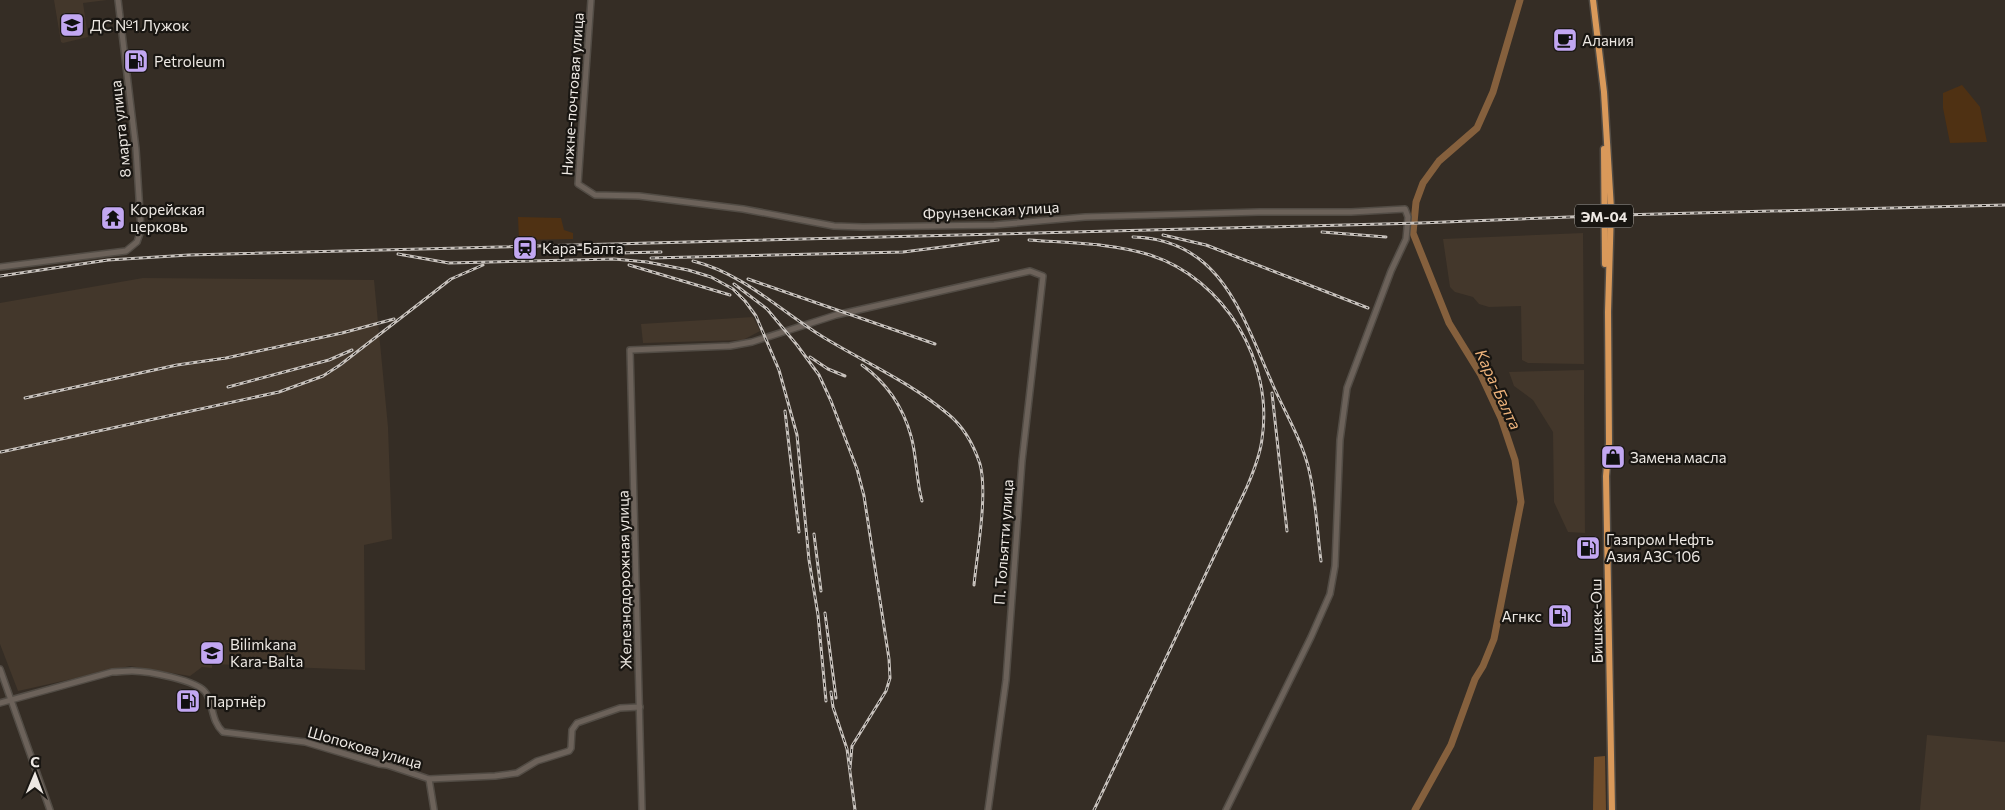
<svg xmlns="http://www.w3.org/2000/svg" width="2005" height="810" font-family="Commissioner,sans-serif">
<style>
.built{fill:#43372b}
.green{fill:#4f3113}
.forest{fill:#714d2a}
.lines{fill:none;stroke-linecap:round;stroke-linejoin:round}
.river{stroke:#85603d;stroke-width:7}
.tertiary-casing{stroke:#524c45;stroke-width:8}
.trunk-casing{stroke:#524c45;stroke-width:9}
.tertiary{stroke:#6c625a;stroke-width:5}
.trunk{stroke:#d9995a;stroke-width:6}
.rail-casing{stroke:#c8c2bd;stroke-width:3}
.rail{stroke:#191612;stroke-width:1;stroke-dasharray:4;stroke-linecap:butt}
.labels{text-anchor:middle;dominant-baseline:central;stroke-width:4.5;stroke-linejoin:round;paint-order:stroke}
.shield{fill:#191612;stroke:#ada9a4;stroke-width:1}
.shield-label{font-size:14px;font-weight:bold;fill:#ede8e3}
.poi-label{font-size:15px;fill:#ede8e3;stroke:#191612;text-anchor:start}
.street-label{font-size:15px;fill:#ede8e3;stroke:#191612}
.water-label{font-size:16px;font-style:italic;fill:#eeb37b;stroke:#191612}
</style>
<rect width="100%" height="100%" fill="#352d25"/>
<g class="built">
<polygon points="54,0 107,0 83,3 88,37 63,43 61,42"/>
<polygon points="1583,233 1584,364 1528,363 1522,360 1521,306 1489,307 1479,304 1473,297 1455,292 1450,287 1443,239"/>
<polygon points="143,278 374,280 388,427 392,539 364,545 365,670 212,664 212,668 202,667 190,676 130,666 18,691 0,644 0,303"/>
<polygon points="753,317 760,331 743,340 643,343 641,324"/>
<polygon points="1584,370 1584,394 1585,533 1568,532 1554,502 1553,432 1533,400 1514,386 1509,372"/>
<polygon points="1927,735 2005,742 2005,810 1920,810"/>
</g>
<g class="green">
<polygon points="1962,85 1980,107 1987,142 1950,143 1943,108 1943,93"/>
<polygon points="518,217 561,218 564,230 573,233 573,239 519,240"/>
</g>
<polygon class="forest" points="1605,756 1606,810 1593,810 1594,757"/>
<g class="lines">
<polyline class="river" points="1415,810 1451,745 1475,679 1483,666 1494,639 1521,502 1515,460 1501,418 1481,375 1449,323 1413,233 1416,202 1423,183 1439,161 1477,128 1493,92 1520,0"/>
<defs>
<g id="tertiary">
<polyline points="591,0 578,184 595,195 639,196 743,209 834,226 863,227 994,225 1085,217 1259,212 1351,212 1405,209 1408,217 1406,239 1391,271 1347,388 1340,440 1335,566 1330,594 1311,637 1226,810"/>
<polyline points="0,267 126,251 137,242 141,230 136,149 118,0"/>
<polyline points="0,669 50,810"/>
<path d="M0 703 112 672C119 672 125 671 132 671 147 671 198 680 206 693 214 706 211 721 223 732L305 742 379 764 387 765 429 779 495 776 517 773 537 761 569 751 571 748 572 730 577 723 620 708 640 707"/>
<polyline points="429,779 434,810"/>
<polyline points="642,810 630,350 730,346 752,342 836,315 1030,271 1043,276 1022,461 1006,680 988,810"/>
</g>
<g id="trunk">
<polyline points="1593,0 1604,92 1611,209 1608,312 1609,443 1606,476 1612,810"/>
<polyline points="1604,149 1605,264"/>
</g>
</defs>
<use href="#tertiary" class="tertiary-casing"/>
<use href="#trunk" class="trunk-casing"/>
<use href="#tertiary" class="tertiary"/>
<use href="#trunk" class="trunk"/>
<defs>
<g id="rail">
<polyline points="1322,232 1386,237"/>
<polyline points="1163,235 1206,245 1368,308"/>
<path d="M1133 237C1221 239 1242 315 1272 383 1284 411 1302 440 1309 470 1316 499 1317 531 1321 561"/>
<path d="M1029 240C1069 243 1112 243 1150 255 1225 279 1274 362 1262 439 1260 456 1253 473 1246 489L1094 810"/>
<polyline points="618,253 661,252"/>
<polyline points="398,254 449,263 614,259 647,262 688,270 711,277 733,289 745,301 756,316 779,370 797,435 809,560 818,615 826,701"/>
<polyline points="651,258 903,252 998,240"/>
<path d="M693 261C744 274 779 310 823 337 864 362 910 382 948 414 963 426 974 446 980 464 988 494 977 553 974 585"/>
<polyline points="629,265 730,295"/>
<polyline points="0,276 108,260 189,255 1420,223 1621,215 2005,205"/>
<polyline points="748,279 935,344"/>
<polyline points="734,284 767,309 797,345 819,375 831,401 857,469 864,496 889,659 890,678 886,691 852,746 850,768"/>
<polyline points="810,357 828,369 845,376"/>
<path d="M862 365C887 383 903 407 911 436 917 457 916 480 922 501"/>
<polyline points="228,387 329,360 352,350"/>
<polyline points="1272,393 1287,531"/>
<polyline points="25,398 177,365 226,358 342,333 394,319"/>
<polyline points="785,411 799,532"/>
<polyline points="1,452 279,392 323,376 340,365 451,279 483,265"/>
<polyline points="814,534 821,591"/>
<polyline points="825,613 836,698"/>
<polyline points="831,692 833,707 847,749 855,810"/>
</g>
</defs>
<use href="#rail" class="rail-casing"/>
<use href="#rail" class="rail"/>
</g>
<defs>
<symbol id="school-square" viewBox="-11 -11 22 22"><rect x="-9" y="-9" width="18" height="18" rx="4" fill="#c2a7f2" stroke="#191612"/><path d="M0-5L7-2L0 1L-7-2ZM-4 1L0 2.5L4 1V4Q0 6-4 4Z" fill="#111"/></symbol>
<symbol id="cafe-square" viewBox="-11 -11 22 22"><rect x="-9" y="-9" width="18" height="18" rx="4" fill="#c2a7f2" stroke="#191612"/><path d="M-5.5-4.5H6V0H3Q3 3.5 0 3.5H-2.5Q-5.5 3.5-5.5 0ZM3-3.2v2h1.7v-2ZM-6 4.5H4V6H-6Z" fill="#111"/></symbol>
<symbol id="fuel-square" viewBox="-11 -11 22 22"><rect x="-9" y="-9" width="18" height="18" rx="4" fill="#c2a7f2" stroke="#191612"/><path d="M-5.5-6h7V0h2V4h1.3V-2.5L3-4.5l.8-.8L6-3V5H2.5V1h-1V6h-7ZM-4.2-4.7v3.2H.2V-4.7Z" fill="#111"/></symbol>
<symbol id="temple-square" viewBox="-11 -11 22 22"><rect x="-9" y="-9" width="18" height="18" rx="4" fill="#c2a7f2" stroke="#191612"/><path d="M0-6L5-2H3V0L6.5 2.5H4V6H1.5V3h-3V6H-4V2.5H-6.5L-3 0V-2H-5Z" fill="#111"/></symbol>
<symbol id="station-square" viewBox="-11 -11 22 22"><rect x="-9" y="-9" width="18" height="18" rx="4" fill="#c2a7f2" stroke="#191612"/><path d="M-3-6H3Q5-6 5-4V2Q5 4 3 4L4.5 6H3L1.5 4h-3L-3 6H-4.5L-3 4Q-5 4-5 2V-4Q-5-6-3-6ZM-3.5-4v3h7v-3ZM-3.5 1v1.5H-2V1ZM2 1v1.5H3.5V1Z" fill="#111"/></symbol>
<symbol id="shop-square" viewBox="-11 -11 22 22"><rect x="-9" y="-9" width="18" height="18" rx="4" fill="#c2a7f2" stroke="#191612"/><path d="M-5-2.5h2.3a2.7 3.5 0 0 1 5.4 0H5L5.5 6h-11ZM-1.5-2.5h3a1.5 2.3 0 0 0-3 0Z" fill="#111"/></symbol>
</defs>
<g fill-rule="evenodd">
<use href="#school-square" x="58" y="11" width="28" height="28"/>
<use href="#cafe-square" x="1551" y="26" width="28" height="28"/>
<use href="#fuel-square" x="122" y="47" width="28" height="28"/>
<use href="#temple-square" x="99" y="204" width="28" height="28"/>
<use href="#station-square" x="511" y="234" width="28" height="28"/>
<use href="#shop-square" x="1599" y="443" width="28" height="28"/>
<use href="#fuel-square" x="1574" y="534" width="28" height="28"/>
<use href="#fuel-square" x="1546" y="602" width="28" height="28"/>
<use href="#school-square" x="198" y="639" width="28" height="28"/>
<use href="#fuel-square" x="174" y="687" width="28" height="28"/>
</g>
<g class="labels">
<rect class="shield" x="1575" y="204.5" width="58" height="23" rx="4"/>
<g class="shield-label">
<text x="1604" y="216">ЭМ-04</text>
</g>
<g class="poi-label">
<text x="90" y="25">ДС №1 Лужок</text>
<text x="1582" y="40">Алания</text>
<text x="154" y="61">Petroleum</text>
<text x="130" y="209">Корейская<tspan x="130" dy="17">церковь</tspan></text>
<text x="542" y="248">Кара-Балта</text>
<text x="1630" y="457">Замена масла</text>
<text x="1606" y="539">Газпром Нефть<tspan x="1606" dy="17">Азия АЗС 106</tspan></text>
<text x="1542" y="616" text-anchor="end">Агнкс</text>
<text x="230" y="644">Bilimkana<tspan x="230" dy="17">Kara-Balta</tspan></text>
<text x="206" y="701">Партнёр</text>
</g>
<g class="street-label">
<text transform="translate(572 94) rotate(-86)">Нижне-почтовая улица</text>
<text transform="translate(120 129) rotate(-96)">8 марта улица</text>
<text transform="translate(991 210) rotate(-3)">Фрунзенская улица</text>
<text transform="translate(1003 542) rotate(-86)">П. Тольятти улица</text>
<text transform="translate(624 580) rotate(-91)">Железнодорожная улица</text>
<text transform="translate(1596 621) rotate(-91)">Бишкек-Ош</text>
<text transform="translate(365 747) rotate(16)">Шопокова улица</text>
</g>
<g class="water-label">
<text transform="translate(1499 389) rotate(65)">Кара-Балта</text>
</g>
</g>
<g transform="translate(35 775) rotate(1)" stroke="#191612" stroke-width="4" paint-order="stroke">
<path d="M0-4L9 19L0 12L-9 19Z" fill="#ede8e3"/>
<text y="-8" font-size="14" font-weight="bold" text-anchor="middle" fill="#ede8e3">С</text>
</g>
</svg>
